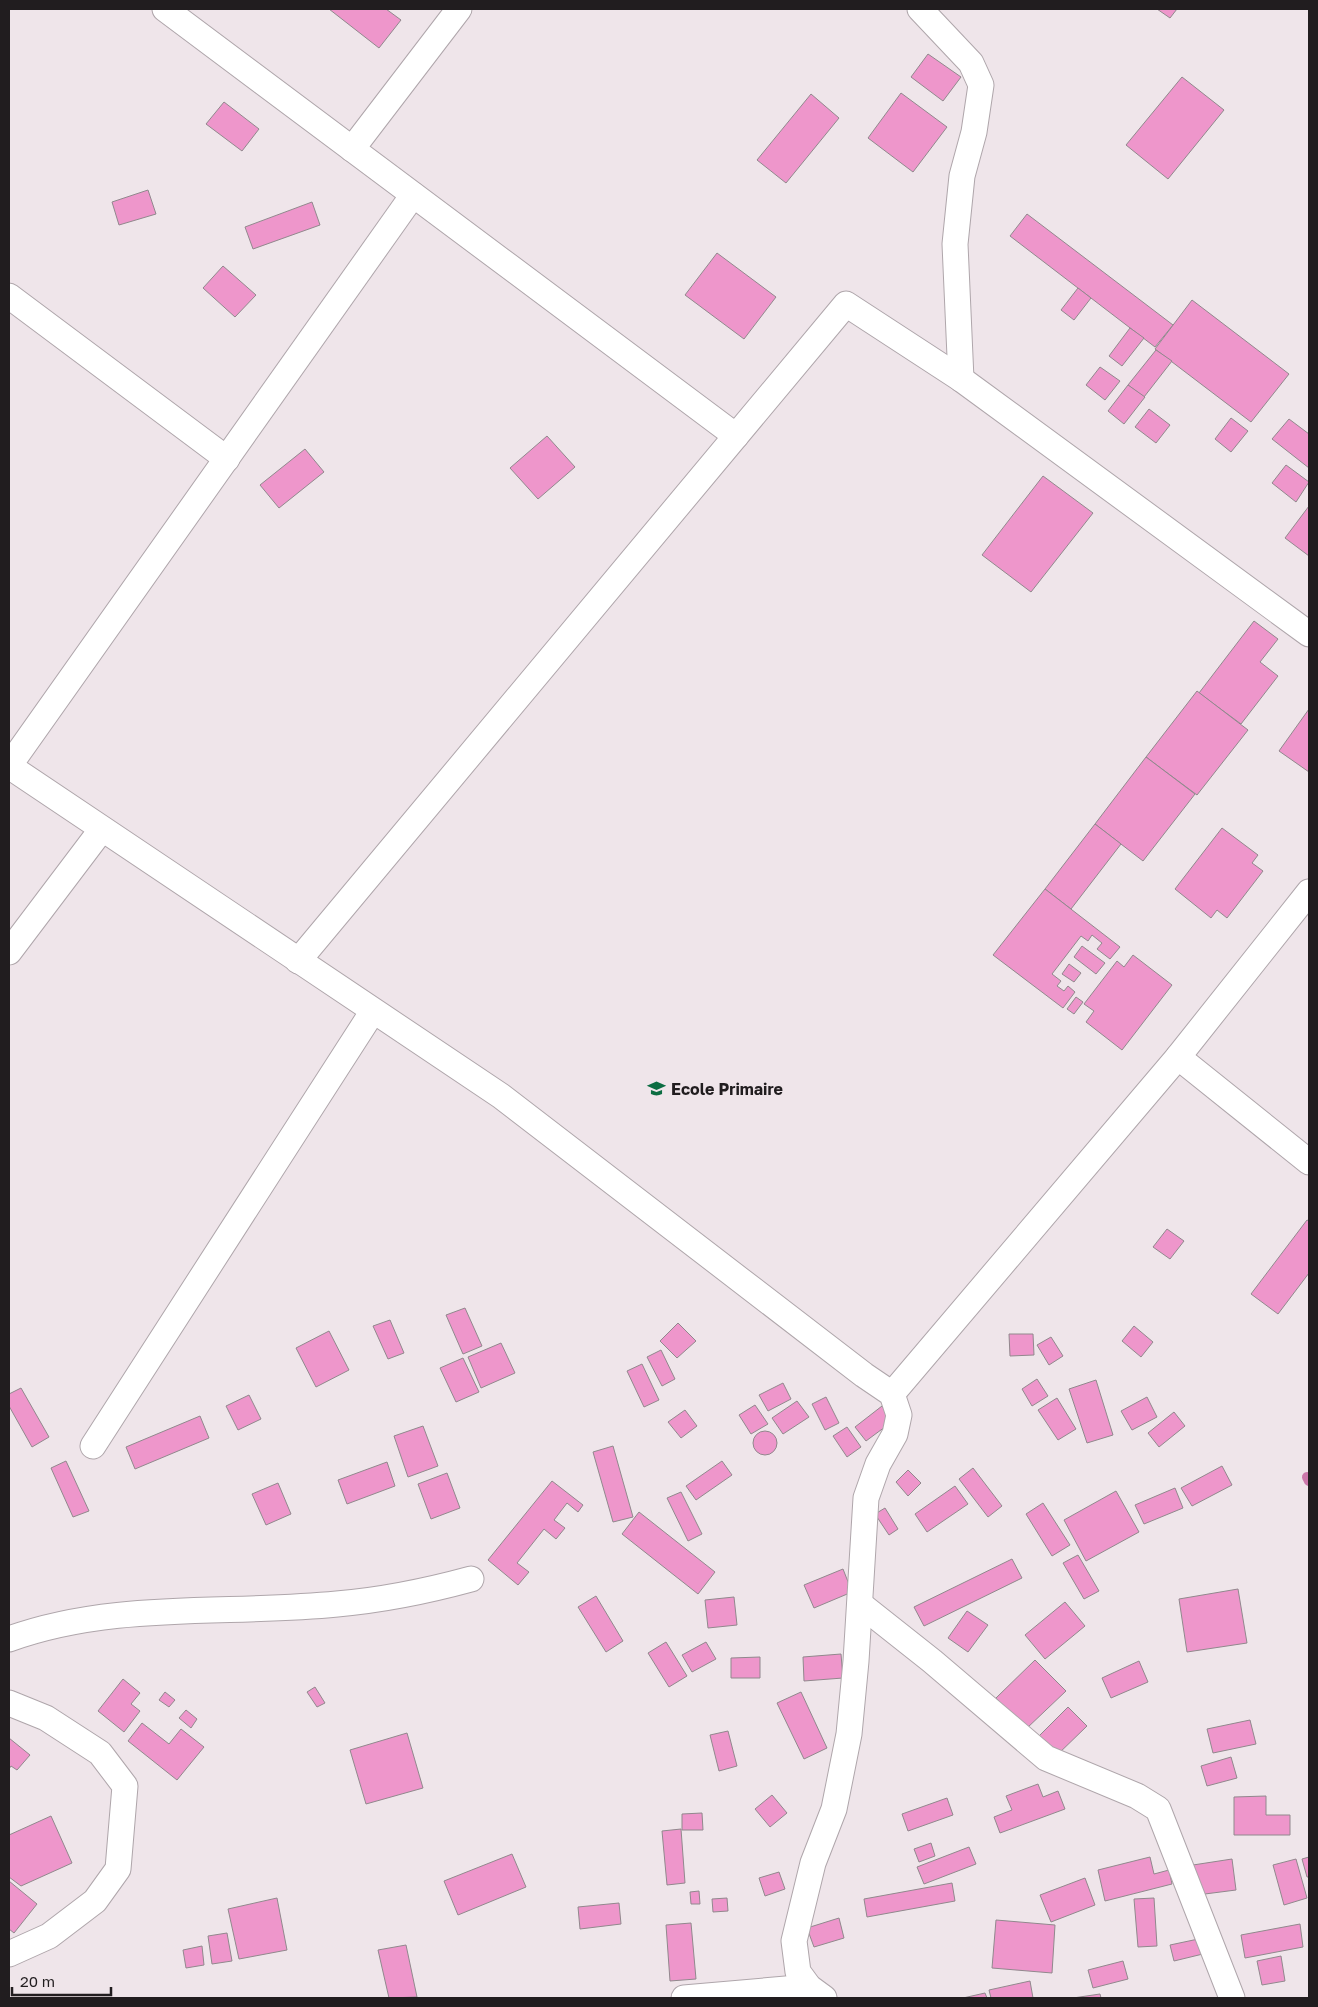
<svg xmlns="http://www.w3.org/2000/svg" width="1318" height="2007" font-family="'Golos Text',sans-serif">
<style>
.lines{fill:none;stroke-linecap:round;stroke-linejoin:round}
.stream{stroke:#cc78ab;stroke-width:10}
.building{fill:#ee96cb;stroke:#91888d}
.minor-casing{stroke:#afa6ab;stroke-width:27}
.minor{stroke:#fff;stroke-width:25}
.labels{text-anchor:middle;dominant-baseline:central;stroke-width:4;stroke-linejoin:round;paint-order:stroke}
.poi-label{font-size:16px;font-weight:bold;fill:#211d1f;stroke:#efe5ea;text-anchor:start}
</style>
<rect width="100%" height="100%" fill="#efe5ea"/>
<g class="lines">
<polyline class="stream" points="1307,1477 1309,1481"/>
</g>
<g class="building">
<polygon points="329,9 386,9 401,20 379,48"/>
<polygon points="1157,9 1177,9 1170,18"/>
<polygon points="928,54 961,77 943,101 911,77"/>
<polygon points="1182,77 1224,110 1168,179 1126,145"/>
<polygon points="901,93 947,127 913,172 868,138"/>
<polygon points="811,94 839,118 786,183 757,160"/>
<polygon points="224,102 259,129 242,151 206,124"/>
<polygon points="148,190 156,214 119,225 112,202"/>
<polygon points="312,202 320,225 253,249 245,227"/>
<polygon points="1027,214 1173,325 1155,347 1010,236"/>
<polygon points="717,253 776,297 744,339 685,295"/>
<polygon points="223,266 256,295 235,317 203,288"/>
<polygon points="1078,288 1091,298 1074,320 1061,310"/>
<polygon points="1192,300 1289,374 1251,422 1155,349"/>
<polygon points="1130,328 1144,338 1122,366 1109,356"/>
<polygon points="1156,350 1172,361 1144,397 1128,385"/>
<polygon points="1100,367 1120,381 1105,400 1086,385"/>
<polygon points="1128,385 1145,397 1124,424 1108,411"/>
<polygon points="1149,409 1170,425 1156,443 1135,427"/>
<polygon points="1231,418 1248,431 1231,452 1215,439"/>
<polygon points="1289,419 1309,434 1309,468 1272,439"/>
<polygon points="547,436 575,467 538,499 510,468"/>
<polygon points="305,449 324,472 279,508 260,485"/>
<polygon points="1286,465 1309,482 1296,502 1272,483"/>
<polygon points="1043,476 1093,513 1031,592 982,555"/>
<polygon points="1309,506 1309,556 1285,538"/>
<polygon points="1254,621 1278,639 1260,662 1278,676 1241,724 1199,693"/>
<polygon points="1197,691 1248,730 1197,795 1146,757"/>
<polygon points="1309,709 1309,772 1279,751"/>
<polygon points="1146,757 1195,794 1143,861 1095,824"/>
<polygon points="1095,824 1121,844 1071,909 1045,889"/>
<polygon points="1222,828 1258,855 1252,863 1263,871 1227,918 1217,910 1211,918 1175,889"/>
<polygon points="1045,889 1120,947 1110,959 1097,949 1102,943 1092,935 1088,941 1081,936 1052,974 1061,981 1057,986 1064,991 1068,986 1075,992 1063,1008 993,955"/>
<polygon points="1082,946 1105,963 1096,974 1074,957"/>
<polygon points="1133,955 1172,985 1122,1050 1086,1022 1094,1011 1084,1004 1117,961 1124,967"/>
<polygon points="1069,964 1081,973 1074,982 1062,974"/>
<polygon points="1076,997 1083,1002 1074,1014 1067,1009"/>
<polygon points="1307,1220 1309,1221 1309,1273 1278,1314 1251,1294"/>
<polygon points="1167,1229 1184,1241 1170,1259 1153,1247"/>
<polygon points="465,1308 482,1346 463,1354 446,1315"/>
<polygon points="390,1320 404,1353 388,1359 373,1326"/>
<polygon points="678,1323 696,1341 677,1358 660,1341"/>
<polygon points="1134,1326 1153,1342 1141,1357 1122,1341"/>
<polygon points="329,1331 349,1370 316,1387 296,1348"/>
<polygon points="1009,1334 1033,1334 1034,1355 1010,1356"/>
<polygon points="1051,1337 1063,1356 1049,1365 1037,1345"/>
<polygon points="501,1343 515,1373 481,1388 468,1357"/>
<polygon points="661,1350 675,1379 662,1386 647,1357"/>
<polygon points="463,1358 479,1392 456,1402 440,1368"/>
<polygon points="642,1364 659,1400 644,1407 627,1371"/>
<polygon points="1037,1379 1048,1396 1032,1406 1022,1389"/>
<polygon points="1096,1380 1113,1435 1087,1443 1069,1389"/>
<polygon points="783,1383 791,1399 768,1411 759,1395"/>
<polygon points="21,1388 49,1437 32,1447 9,1406 9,1394"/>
<polygon points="249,1395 261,1419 238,1430 226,1406"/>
<polygon points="826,1397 839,1423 825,1430 812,1404"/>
<polygon points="1147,1397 1157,1417 1132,1430 1121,1411"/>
<polygon points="1057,1398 1076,1429 1058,1440 1038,1410"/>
<polygon points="797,1401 809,1417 783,1434 772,1418"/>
<polygon points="755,1405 768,1424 751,1434 739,1415"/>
<polygon points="882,1406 893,1421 866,1441 855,1427"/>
<polygon points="685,1410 697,1426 681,1438 668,1422"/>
<polygon points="1174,1412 1185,1426 1159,1447 1148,1433"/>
<polygon points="200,1416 209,1438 135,1469 126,1447"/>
<polygon points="423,1426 438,1466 408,1477 394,1436"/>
<polygon points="847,1427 861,1447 847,1457 833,1436"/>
<circle cx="765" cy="1443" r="12"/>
<polygon points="613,1446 633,1517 613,1522 593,1452"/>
<polygon points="66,1461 89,1511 73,1517 51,1468"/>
<polygon points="722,1461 732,1475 696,1500 686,1486"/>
<polygon points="387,1462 395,1486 347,1504 338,1480"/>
<polygon points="1222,1466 1232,1485 1192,1506 1181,1488"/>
<polygon points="973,1468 1002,1506 988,1517 959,1479"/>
<polygon points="908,1470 921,1483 908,1496 896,1482"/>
<polygon points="447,1473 460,1508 431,1519 418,1484"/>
<polygon points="552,1481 583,1505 578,1512 567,1503 554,1520 565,1528 556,1539 544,1529 517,1563 529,1572 518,1585 488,1560"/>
<polygon points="278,1483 291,1514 266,1525 252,1494"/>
<polygon points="955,1486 968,1504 927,1532 915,1514"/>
<polygon points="1175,1488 1183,1508 1144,1524 1135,1505"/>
<polygon points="1116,1491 1139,1532 1086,1561 1064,1520"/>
<polygon points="681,1492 702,1534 688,1541 667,1498"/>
<polygon points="1043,1503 1070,1545 1052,1556 1026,1514"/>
<polygon points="885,1508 898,1529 889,1535 875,1514"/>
<polygon points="639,1512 715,1572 698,1594 622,1534"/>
<polygon points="1078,1555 1099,1591 1084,1599 1063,1563"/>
<polygon points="1012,1559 1022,1578 924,1626 914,1607"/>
<polygon points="843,1569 852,1592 814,1608 804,1585"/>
<polygon points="1238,1589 1247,1643 1187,1652 1179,1599"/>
<polygon points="596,1596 623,1641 606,1652 578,1607"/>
<polygon points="734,1597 737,1625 708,1628 705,1600"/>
<polygon points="1065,1602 1085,1626 1045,1659 1025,1635"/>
<polygon points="967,1611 988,1625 968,1652 948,1638"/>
<polygon points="666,1642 687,1676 669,1687 648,1653"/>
<polygon points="706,1642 716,1659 692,1672 682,1655"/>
<polygon points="841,1654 843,1678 804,1681 803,1657"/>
<polygon points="760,1657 760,1678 731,1678 731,1658"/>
<polygon points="1035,1660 1066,1691 1026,1729 996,1698"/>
<polygon points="1139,1661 1148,1682 1111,1698 1102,1678"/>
<polygon points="123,1679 140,1693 131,1704 140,1711 124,1732 98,1711"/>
<polygon points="315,1687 325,1703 317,1707 307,1692"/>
<polygon points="165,1692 175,1700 169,1707 159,1700"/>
<polygon points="801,1692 827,1748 804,1759 777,1703"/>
<polygon points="1068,1707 1087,1726 1054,1758 1036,1739"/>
<polygon points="186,1710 197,1719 191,1728 179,1718"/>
<polygon points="1250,1720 1256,1744 1213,1753 1207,1729"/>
<polygon points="142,1723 169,1744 181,1729 204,1747 177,1780 128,1741"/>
<polygon points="728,1731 737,1766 719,1771 710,1735"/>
<polygon points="407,1733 423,1788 366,1804 350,1750"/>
<polygon points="9,1738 30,1755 17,1770 11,1766 9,1769"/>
<polygon points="1231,1757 1237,1778 1207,1786 1201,1766"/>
<polygon points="1038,1784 1043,1797 1058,1791 1065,1809 1000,1833 994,1817 1012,1810 1006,1796"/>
<polygon points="772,1795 787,1813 770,1827 755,1809"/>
<polygon points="1266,1796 1266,1815 1290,1815 1290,1835 1234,1835 1234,1797"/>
<polygon points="947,1798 953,1815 908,1831 902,1814"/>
<polygon points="702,1813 703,1830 682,1830 682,1814"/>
<polygon points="51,1816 72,1863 21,1886 9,1877 9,1835"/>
<polygon points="681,1829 685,1883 667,1885 662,1831"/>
<polygon points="931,1843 935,1856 919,1862 914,1849"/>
<polygon points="969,1847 976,1864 924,1884 917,1867"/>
<polygon points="512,1854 526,1887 458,1915 444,1881"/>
<polygon points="1150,1857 1154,1874 1169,1870 1172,1884 1105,1901 1098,1870"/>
<polygon points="1309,1857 1309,1877 1307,1877 1302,1859"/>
<polygon points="1232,1859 1236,1890 1197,1895 1193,1865"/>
<polygon points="1296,1859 1307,1898 1284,1905 1273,1865"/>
<polygon points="779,1872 785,1889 765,1896 759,1878"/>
<polygon points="1085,1878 1095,1905 1051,1922 1040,1895"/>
<polygon points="9,1881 37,1904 14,1933 9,1929"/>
<polygon points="952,1883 955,1901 867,1917 864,1899"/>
<polygon points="699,1891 700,1904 691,1904 690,1892"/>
<polygon points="277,1898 287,1950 239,1959 228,1909"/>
<polygon points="727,1898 728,1911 713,1912 712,1899"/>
<polygon points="1154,1898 1157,1946 1138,1947 1134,1899"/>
<polygon points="619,1903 621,1924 580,1929 578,1907"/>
<polygon points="839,1918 844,1938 814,1947 807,1928"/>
<polygon points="996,1920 1055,1925 1052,1973 992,1968"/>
<polygon points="691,1923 696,1979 670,1981 666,1925"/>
<polygon points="1300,1924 1303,1947 1245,1958 1241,1935"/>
<polygon points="227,1933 232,1961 212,1964 208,1936"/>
<polygon points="1203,1938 1207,1953 1174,1961 1170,1945"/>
<polygon points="406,1945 417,1997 389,1998 378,1950"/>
<polygon points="202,1946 204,1965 186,1968 183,1950"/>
<polygon points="1281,1956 1285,1981 1262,1985 1257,1961"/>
<polygon points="1123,1961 1128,1979 1093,1988 1088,1970"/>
<polygon points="1030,1981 1033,1998 991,1998 989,1990"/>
<polygon points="985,1993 987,1998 963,1998"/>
<polygon points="1100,1994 1101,1998 1073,1998"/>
</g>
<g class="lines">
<defs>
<g id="minor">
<polyline points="165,9 736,436"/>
<polyline points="920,9 971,63 981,85 974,132 962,176 955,244 961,379"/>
<polyline points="352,149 459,9"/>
<polyline points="9,296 227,459"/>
<polyline points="9,766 501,1096 864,1375 892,1394 899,1415 895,1434 878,1464 866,1498 856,1661 849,1734 834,1809 813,1863 794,1941 798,1972 809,1987 824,1998"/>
<polyline points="9,766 413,195"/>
<polyline points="9,952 102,829"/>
<polyline points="298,961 846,304 961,379 1309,634"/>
<polyline points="1178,1057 1309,1162"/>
<polyline points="892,1394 1178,1057 1309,892"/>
<polyline points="93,1446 373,1011"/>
<polyline points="860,1604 932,1661 1046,1758 1137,1796 1158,1809 1232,1998"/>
<path d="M9 1639C114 1601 227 1615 337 1604 383 1600 427 1591 471 1579"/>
<polyline points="9,1703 46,1718 100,1753 125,1786 118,1869 95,1901 49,1936 9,1954"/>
<polyline points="684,1998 809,1987"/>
</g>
</defs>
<use href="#minor" class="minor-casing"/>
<use href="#minor" class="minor"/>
</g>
<defs>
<symbol id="school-bare" viewBox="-9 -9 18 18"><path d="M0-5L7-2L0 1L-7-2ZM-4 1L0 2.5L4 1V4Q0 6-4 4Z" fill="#0c6d42" stroke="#efe5ea" stroke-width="2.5" paint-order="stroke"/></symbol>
</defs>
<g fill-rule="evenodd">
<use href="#school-bare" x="644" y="1076" width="25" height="25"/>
</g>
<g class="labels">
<g class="poi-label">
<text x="671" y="1089">Ecole Primaire</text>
</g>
</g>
<rect width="1318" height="2007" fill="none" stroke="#211d1f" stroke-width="20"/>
<path d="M12 1987v8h99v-8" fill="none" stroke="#211d1f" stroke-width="2.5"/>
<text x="20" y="1987" font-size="15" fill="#211d1f" stroke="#efe5ea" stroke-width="4" paint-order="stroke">20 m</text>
</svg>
